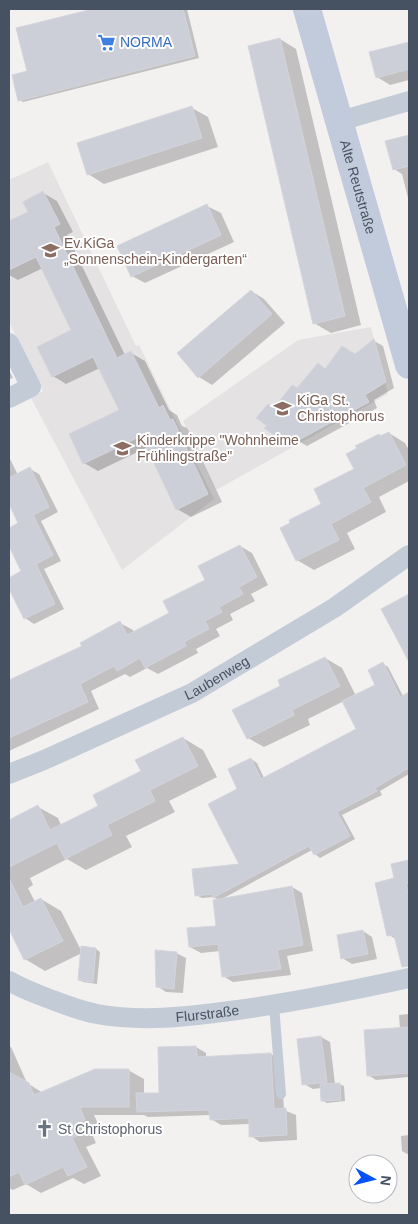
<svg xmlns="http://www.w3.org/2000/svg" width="418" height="1224" font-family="Helvetica,sans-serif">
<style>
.education{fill:#e4e2e2}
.shadow{fill:#0003}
.building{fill:#cccfd7;stroke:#d4d5dd}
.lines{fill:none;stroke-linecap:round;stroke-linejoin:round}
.service{stroke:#c3cbd7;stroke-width:10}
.minor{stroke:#c3cbd7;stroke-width:20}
.secondary{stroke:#c1cbdb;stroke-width:28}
.labels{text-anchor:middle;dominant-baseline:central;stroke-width:4;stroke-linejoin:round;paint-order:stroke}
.shop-label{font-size:14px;fill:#366cbe;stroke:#fff;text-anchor:start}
.street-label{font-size:14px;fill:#465161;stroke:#fff}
.education-label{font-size:14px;fill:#785e54;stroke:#fff;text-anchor:start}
.worship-label{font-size:14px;fill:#5b616d;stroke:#fff;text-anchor:start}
</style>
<rect width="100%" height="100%" fill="#f3f1f0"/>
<g class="education">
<polygon points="48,162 136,346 139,345 214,499 122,570 31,398 43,391 9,322 9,180"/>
<polygon points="371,327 388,394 216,490 183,421 298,340"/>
</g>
<g class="shadow">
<polygon points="98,9 187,9 199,58 23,102 19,100 28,72 18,29"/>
<polygon points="280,39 296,49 361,325 331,333 314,323"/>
<polygon points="409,43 409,80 390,85 377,77 371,53"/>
<polygon points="192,108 208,117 218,147 104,184 88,174"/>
<polygon points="409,136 409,202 402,174 394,169 387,142"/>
<polygon points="43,193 57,201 73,232 67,235 125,355 131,353 145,361 169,410 177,415 182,426 187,428 222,502 191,517 177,509 148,447 98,471 84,463 121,411 100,368 66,384 53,376 73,331 43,268 18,280 9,275 9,223 29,212"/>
<polygon points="207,206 221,213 234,242 145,283 132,276"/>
<polygon points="251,291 264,299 285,323 212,385 199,377 179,353"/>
<polygon points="374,341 383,346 394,388 374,400 377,408 307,446 300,442 292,446 283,440 275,409 298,390 318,365 326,369 355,355"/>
<polygon points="9,370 13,378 9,379"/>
<polygon points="389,433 405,443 409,450 409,481 379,497 386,512 347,533 355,549 314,570 297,560 323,505 356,470 379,435 382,437"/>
<polygon points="9,457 18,475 30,469 39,474 58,512 41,521 61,561 44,569 64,609 34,624 25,618 9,586 9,579 23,572 9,544 9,529 20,524 9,501"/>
<polygon points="240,546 252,553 268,585 251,594 255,601 230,614 233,620 216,629 220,636 196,649 198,653 158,674 147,668 130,677 125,674 91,691 99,709 9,751 9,682 84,647 120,623 133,630 134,633 171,613"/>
<polygon points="409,595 409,655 406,653 383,609"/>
<polygon points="325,658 342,668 356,696 377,685 383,664 388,667 403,696 409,693 409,774 380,791 382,795 342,815 355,839 320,858 315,854 312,850 222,899 292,887 302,893 313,951 287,956 291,975 233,982 223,976 220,951 201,953 190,947 217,927 219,900 213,897 202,898 196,895 241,865 251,759 257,763 264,778 357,729 344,701 308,719 310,725 264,747 248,738 282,686"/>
<polygon points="183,738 203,750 217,777 169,801 175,812 126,836 132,847 86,870 67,859 30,878 33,885 28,888 35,902 41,899 61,911 82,952 82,948 96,949 100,952 97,984 83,982 79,980 82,953 45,971 25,959 9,927 9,821 38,807 58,818 61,825 100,806"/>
<polygon points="407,862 409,863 409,951 406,952 396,939 389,935"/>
<polygon points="363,931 372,937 377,959 352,964 342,958"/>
<polygon points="176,953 186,958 183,993 166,992 157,986"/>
<polygon points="409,1014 409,1077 376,1080 368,1075 400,1029 399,1015"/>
<polygon points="321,1037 330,1042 335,1084 339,1084 344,1086 345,1101 327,1103 323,1101 321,1088 313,1089 304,1084"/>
<polygon points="9,1046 11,1047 27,1083 43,1093 128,1070 144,1079 144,1094 160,1094 196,1047 206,1053 206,1058 271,1054 281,1060 284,1110 296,1115 297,1140 260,1142 251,1136 250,1124 221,1125 211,1119 211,1115 148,1117 144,1115 94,1115 100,1128 91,1132 96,1143 86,1147 101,1176 84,1184 73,1178 41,1193 26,1184 13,1190 9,1188"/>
<polygon points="409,1135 409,1153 407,1154 402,1151 401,1136"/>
</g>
<g class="building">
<polygon points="93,9 183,9 195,56 18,101 12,75 27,71 16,28"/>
<polygon points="280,38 345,316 313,324 248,46"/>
<polygon points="409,42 409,69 376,78 369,52"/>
<polygon points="192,106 202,138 87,175 77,143"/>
<polygon points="409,135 409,166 393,170 385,141"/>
<polygon points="43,191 60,224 54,227 117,358 131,351 159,408 163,405 170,420 173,419 208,494 176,510 141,436 83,464 69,434 119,410 93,357 52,377 37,347 71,330 36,257 9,270 9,221 28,212 23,202"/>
<polygon points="207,204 221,235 131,277 117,246"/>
<polygon points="251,290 272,314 198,378 177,353"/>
<polygon points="374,339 386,382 365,395 369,402 297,441 290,438 282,441 264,428 267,426 256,418 268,404 274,408 292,385 297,388 318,363 325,369 342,346 355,354"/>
<polygon points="389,432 406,465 363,488 371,502 331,524 339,540 296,561 280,528 290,523 289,520 321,504 314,489 354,469 346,454 357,448 355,446 379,434 380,436"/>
<polygon points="30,467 49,507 33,515 53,555 36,564 55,604 24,619 9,589 9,578 21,571 9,546 9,528 18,523 9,504 9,478"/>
<polygon points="240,545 257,577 239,587 243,594 219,607 222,612 205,621 209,629 184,642 186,646 145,668 140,658 117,671 114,666 80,684 88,702 9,738 9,680 82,646 80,643 120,621 127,635 169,613 163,601 205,580 198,566"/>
<polygon points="409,594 409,662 381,609"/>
<polygon points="325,657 340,686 292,710 294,715 247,739 232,710 280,686 278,680"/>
<polygon points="383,662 400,697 409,692 409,768 375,788 377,791 337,812 350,836 314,855 309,846 213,898 212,894 195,896 192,869 239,864 208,804 237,789 228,769 251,758 261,779 356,729 342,701 375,685 368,670"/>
<polygon points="183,737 198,766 150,790 155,801 107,825 112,835 65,859 57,843 9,867 9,820 38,805 50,830 98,806 93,795 141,771 135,760"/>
<polygon points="409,860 409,883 406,884 409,898 409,966 402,967 394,935 387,936 375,883 394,878 391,864"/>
<polygon points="9,878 23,907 41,898 63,941 24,960 9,929"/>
<polygon points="292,886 303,945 277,950 281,969 222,977 218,944 189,947 187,928 216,926 213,900"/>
<polygon points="363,930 368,954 341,959 337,935"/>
<polygon points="81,946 96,948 93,982 78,980"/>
<polygon points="155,950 177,952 174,989 156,987"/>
<polygon points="409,1027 409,1073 367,1076 364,1030"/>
<polygon points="321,1036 327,1082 302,1085 297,1039"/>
<polygon points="196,1046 197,1057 271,1053 274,1109 286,1108 287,1135 249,1137 249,1118 210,1120 209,1110 137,1112 136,1093 159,1093 158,1047"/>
<polygon points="95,1069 129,1069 129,1107 80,1107 85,1120 76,1124 81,1134 72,1138 87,1167 68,1176 63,1167 25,1185 19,1172 9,1177 9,1072 29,1083 34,1095"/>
<polygon points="340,1083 341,1100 321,1101 320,1084"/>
</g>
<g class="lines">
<polyline class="service" points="274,1005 281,1094"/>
<g class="minor">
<polyline points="340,121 409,101"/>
<polyline points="9,343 31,387 9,398"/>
<path id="s1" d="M9 774 44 760 192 693 334 608 409 555"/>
<path id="s2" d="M9 981C21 988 34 993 47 998 63 1004 80 1011 97 1014 141 1022 186 1017 230 1011 290 1003 350 991 409 978"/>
</g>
<path class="secondary" id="s3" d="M307 9 409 365"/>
</g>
<defs>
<symbol id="supermarket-bare" viewBox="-9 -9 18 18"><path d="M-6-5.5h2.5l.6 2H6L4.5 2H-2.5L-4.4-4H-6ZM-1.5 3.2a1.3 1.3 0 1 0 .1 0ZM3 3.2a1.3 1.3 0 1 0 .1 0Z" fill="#3f7fe0" stroke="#fff" stroke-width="2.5" paint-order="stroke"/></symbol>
<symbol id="school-bare" viewBox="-9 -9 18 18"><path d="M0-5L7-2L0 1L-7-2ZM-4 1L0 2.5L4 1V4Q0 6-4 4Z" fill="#8d6e63" stroke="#fff" stroke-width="2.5" paint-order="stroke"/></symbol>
<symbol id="church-bare" viewBox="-9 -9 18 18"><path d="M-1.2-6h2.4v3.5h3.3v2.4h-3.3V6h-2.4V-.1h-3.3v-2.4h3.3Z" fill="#6b7280" stroke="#fff" stroke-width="2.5" paint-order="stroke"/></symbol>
</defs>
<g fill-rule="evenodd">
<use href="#supermarket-bare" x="94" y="30" width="25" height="25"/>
<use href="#school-bare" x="38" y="238" width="25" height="25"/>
<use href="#school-bare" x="270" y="396" width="25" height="25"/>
<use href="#school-bare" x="110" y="436" width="25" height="25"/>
<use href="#church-bare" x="32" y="1116" width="25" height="25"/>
</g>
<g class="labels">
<g class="shop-label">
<text x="120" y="42">NORMA</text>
</g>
<g class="street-label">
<text stroke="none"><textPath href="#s3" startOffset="185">Alte Reutstraße</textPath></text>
<text stroke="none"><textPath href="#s1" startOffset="229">Laubenweg</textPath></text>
<text stroke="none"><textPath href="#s2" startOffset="205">Flurstraße</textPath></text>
</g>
<g class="education-label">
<text x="64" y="243">Ev.KiGa<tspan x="64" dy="16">„Sonnenschein-Kindergarten“</tspan></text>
<text x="297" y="400">KiGa St.<tspan x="297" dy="16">Christophorus</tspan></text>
<text x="137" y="440">Kinderkrippe "Wohnheime<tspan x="137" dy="16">Frühlingstraße"</tspan></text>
</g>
<g class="worship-label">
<text x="58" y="1129">St Christophorus</text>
</g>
</g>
<rect width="418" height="1224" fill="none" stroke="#465161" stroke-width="20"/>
<g transform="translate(373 1179) rotate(97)"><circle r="24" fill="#ffffff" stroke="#b5b9c0"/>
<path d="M0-4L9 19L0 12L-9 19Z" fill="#0452fa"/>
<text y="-8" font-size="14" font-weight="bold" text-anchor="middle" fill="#465161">N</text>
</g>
</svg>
